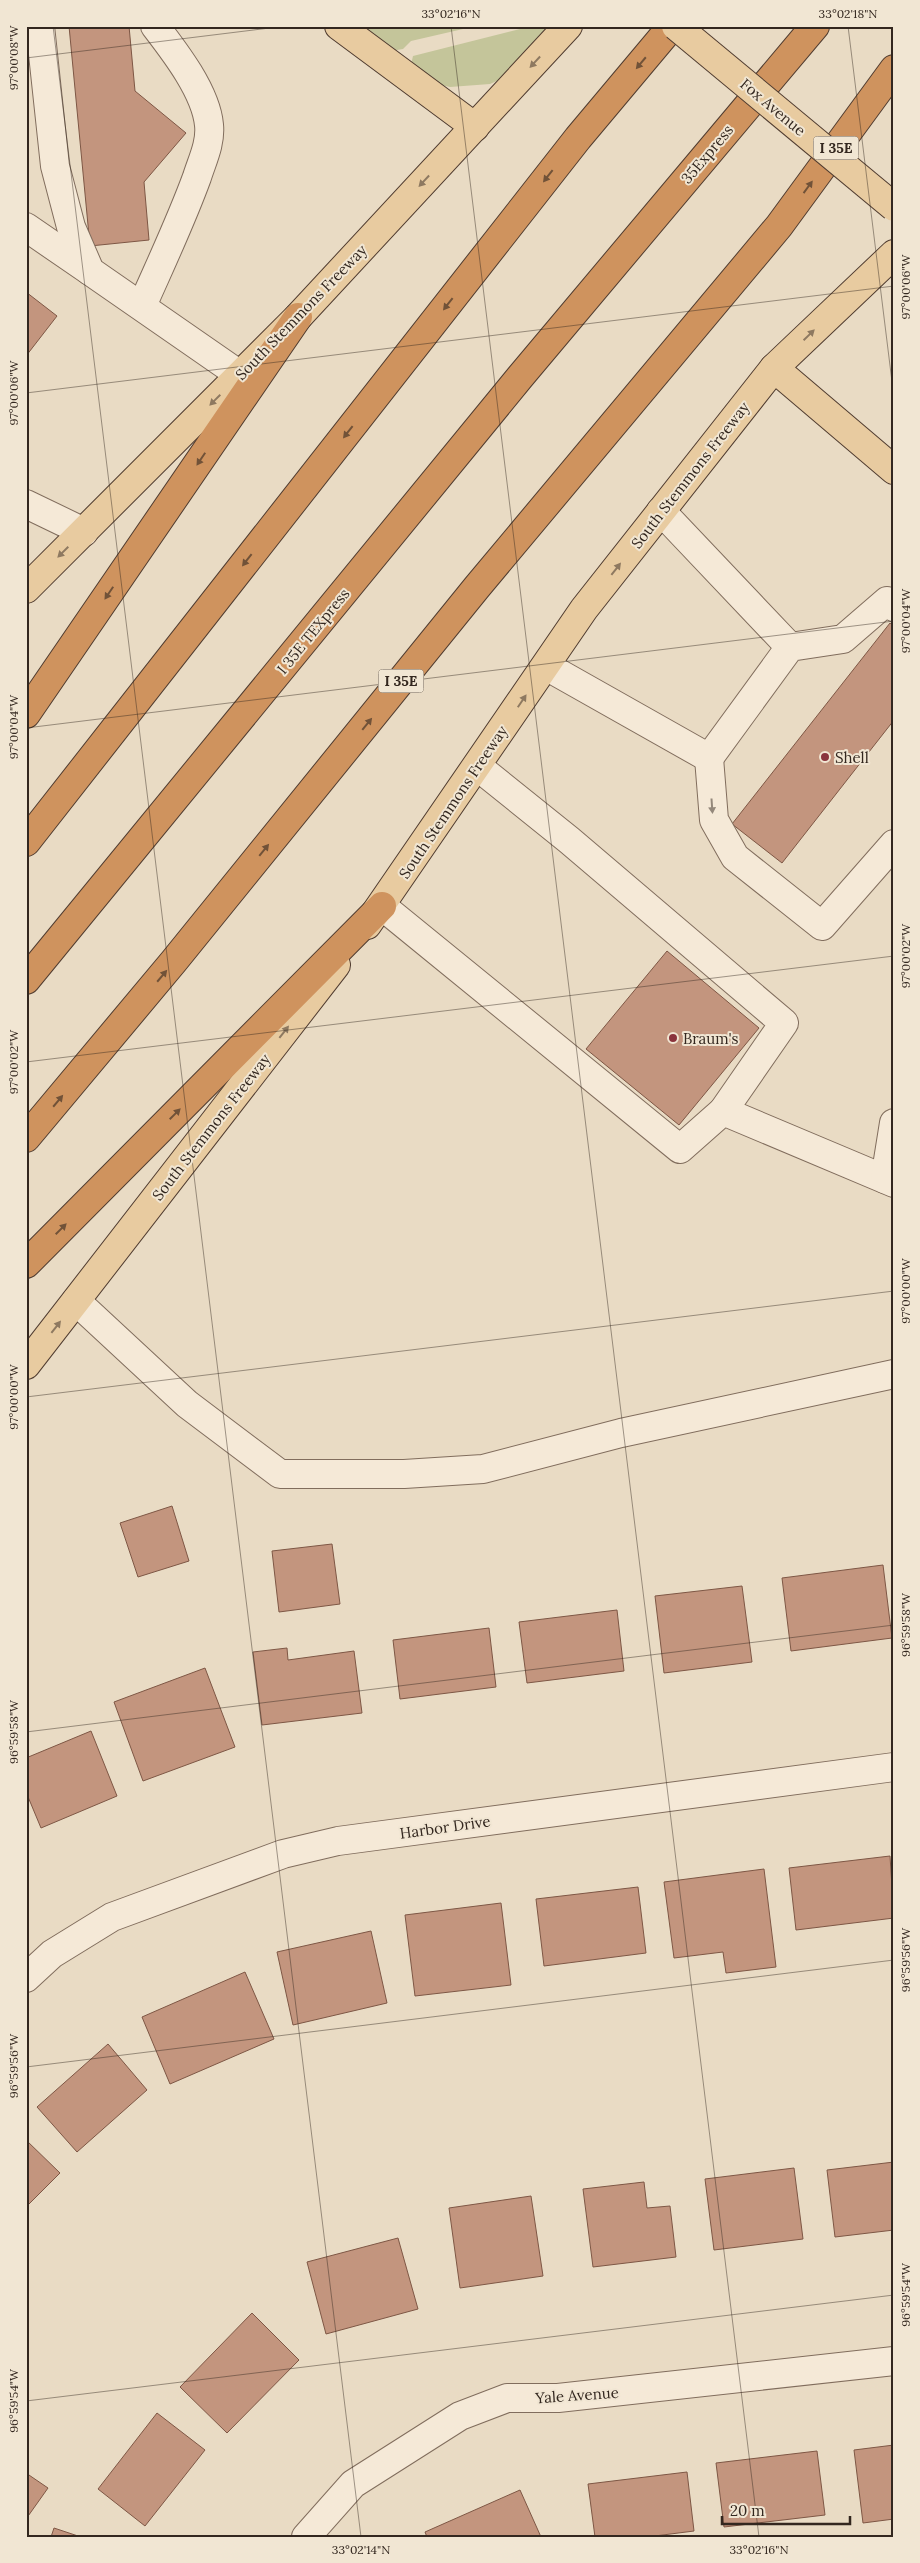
<svg xmlns="http://www.w3.org/2000/svg" width="920" height="2563" font-family="Lora,serif">
<style>
.green{fill:#c4c59a}
.building{fill:#c3957e;stroke:#7e5745}
.lines{fill:none;stroke-linecap:round;stroke-linejoin:round}
.minor-casing{stroke:#816d5d;stroke-width:30}
.major-casing{stroke:#503c30;stroke-width:30}
.highway-casing{stroke:#503c30;stroke-width:30}
.minor{stroke:#f5e9d7;stroke-width:28}
.major{stroke:#e8cba0;stroke-width:28}
.highway{stroke:#cf935e;stroke-width:28}
.major-bridge-casing{stroke:#503c30;stroke-width:30;stroke-linecap:butt}
.major-bridge{stroke:#e8cba0;stroke-width:28}
.oneway{fill:#8e7960}
.oneway2{fill:#715238}
.oneway3{fill:#94887b}
.ticks{fill:none;stroke:#33271f;stroke-width:1;stroke-opacity:0.45}
.poi-dot{fill:#8a333c;stroke:#f1e6d3;stroke-width:2}
.labels{text-anchor:middle;dominant-baseline:central;stroke-width:4;stroke-linejoin:round;paint-order:stroke}
.shield{fill:#f1e6d3;stroke:#6c6055;stroke-width:1}
.shield-label{font-size:14px;font-weight:bold;fill:#33271f}
.street-label{font-size:15px;fill:#33271f;stroke:#f1e6d3}
.poi-label{font-size:15px;fill:#33271f;stroke:#f1e6d3;text-anchor:start}
.neatline{fill:none;stroke:#33271f;stroke-width:2}
.ticks-label{font-size:12px;text-anchor:middle;fill:#33271f}
</style>
<rect width="100%" height="100%" fill="#e9dbc4"/>
<g class="green">
<polygon points="355,26 476,26 411,41 403,49 385,52"/>
<polygon points="532,26 548,26 552,30 519,71 490,84 450,87 432,83 410,69 413,56"/>
</g>
<g class="building">
<polygon points="69,26 129,26 135,91 186,133 144,182 149,240 90,246"/>
<polygon points="26,292 57,316 26,356"/>
<polygon points="890,623 894,626 894,720 782,863 732,824"/>
<polygon points="667,951 759,1028 679,1125 586,1049"/>
<polygon points="172,1506 189,1561 138,1577 120,1523"/>
<polygon points="332,1544 340,1604 279,1612 272,1551"/>
<polygon points="883,1565 892,1638 791,1651 782,1578"/>
<polygon points="742,1586 752,1662 664,1673 655,1596"/>
<polygon points="617,1610 624,1671 527,1683 519,1622"/>
<polygon points="489,1628 496,1687 400,1699 393,1640"/>
<polygon points="287,1648 288,1660 354,1651 362,1713 262,1725 253,1652"/>
<polygon points="205,1668 235,1747 143,1781 114,1702"/>
<polygon points="91,1731 117,1796 41,1828 26,1792 26,1758"/>
<polygon points="890,1856 894,1918 796,1930 789,1868"/>
<polygon points="764,1869 776,1967 726,1973 723,1952 674,1958 664,1882"/>
<polygon points="638,1887 646,1953 544,1966 536,1899"/>
<polygon points="501,1903 511,1985 415,1996 405,1915"/>
<polygon points="371,1931 387,2003 293,2025 277,1952"/>
<polygon points="245,1972 274,2039 170,2084 142,2017"/>
<polygon points="108,2044 147,2090 77,2152 37,2107"/>
<polygon points="26,2140 60,2173 26,2207"/>
<polygon points="894,2162 894,2230 835,2237 827,2170"/>
<polygon points="794,2168 803,2239 714,2250 705,2179"/>
<polygon points="644,2182 647,2208 670,2206 676,2257 593,2267 583,2189"/>
<polygon points="531,2196 543,2276 460,2288 449,2208"/>
<polygon points="398,2238 418,2309 326,2334 307,2262"/>
<polygon points="252,2313 299,2360 227,2433 180,2387"/>
<polygon points="157,2413 205,2450 145,2526 98,2489"/>
<polygon points="894,2445 894,2519 863,2523 854,2450"/>
<polygon points="817,2451 825,2515 724,2527 716,2463"/>
<polygon points="687,2472 694,2531 647,2537 595,2537 588,2484"/>
<polygon points="26,2473 48,2488 26,2519"/>
<polygon points="520,2490 541,2537 427,2537 425,2532"/>
<polygon points="54,2528 81,2537 51,2537"/>
</g>
<g class="lines">
<defs>
<g id="minor">
<polyline points="40,26 55,166 71,227 90,271 240,375"/>
<polyline points="26,227 90,271"/>
<path d="M142 306C161 263 181 221 197 177 202 161 211 143 209 125 206 92 175 52 155 26"/>
<polyline points="26,504 84,532"/>
<polyline points="661,511 790,647"/>
<polyline points="546,666 709,758 790,647 843,639 887,601 894,607"/>
<polyline points="709,758 714,820 735,857 822,926 894,844"/>
<polyline points="477,766 569,840 784,1023 723,1111"/>
<polyline points="382,906 680,1149 723,1111 894,1183"/>
<polyline points="885,1179 894,1123"/>
<polyline points="76,1301 187,1404 280,1474 404,1474 483,1469 621,1433 894,1374"/>
<polyline points="26,1978 52,1954 112,1917 283,1854 338,1841 894,1767"/>
<polyline points="306,2537 353,2484 460,2416 507,2398 558,2398 894,2361"/>
</g>
<g id="major">
<polyline points="339,26 475,127"/>
<polyline points="774,368 894,470"/>
<polyline points="26,589 298,317 568,26"/>
<polyline points="367,925 584,609 774,368 894,254"/>
<polyline points="26,1365 336,965"/>
</g>
<g id="highway">
<polyline points="26,714 298,317"/>
<polyline points="26,842 578,138 672,26"/>
<polyline points="26,980 520,377 815,26"/>
<polyline points="26,1138 174,961 477,587 779,226 894,69"/>
<polyline points="26,1264 382,906"/>
</g>
</defs>
<use href="#minor" class="minor-casing"/>
<use href="#major" class="major-casing"/>
<use href="#highway" class="highway-casing"/>
<use href="#minor" class="minor"/>
<use href="#major" class="major"/>
<use href="#highway" class="highway"/>
<defs>
<polyline id="major-bridge" points="676,26 894,207"/>
</defs>
<use href="#major-bridge" class="major-bridge-casing"/>
<use href="#major-bridge" class="major-bridge"/>
</g>
<defs><path id="oneway-solid" d="M-6-.8H1V-3.2L6.5 0L1 3.2V.8H-6Z" transform="scale(1.25)"/></defs>
<g class="oneway">
<use href="#oneway-solid" transform="translate(535 62) rotate(133)"/>
<use href="#oneway-solid" transform="translate(424 181) rotate(133)"/>
<use href="#oneway-solid" transform="translate(809 335) rotate(-44)"/>
<use href="#oneway-solid" transform="translate(215 400) rotate(135)"/>
<use href="#oneway-solid" transform="translate(63 552) rotate(135)"/>
<use href="#oneway-solid" transform="translate(616 569) rotate(-52)"/>
<use href="#oneway-solid" transform="translate(522 701) rotate(-56)"/>
<use href="#oneway-solid" transform="translate(284 1032) rotate(-52)"/>
<use href="#oneway-solid" transform="translate(56 1327) rotate(-52)"/>
</g>
<g class="oneway2">
<use href="#oneway-solid" transform="translate(641 63) rotate(130)"/>
<use href="#oneway-solid" transform="translate(548 176) rotate(128)"/>
<use href="#oneway-solid" transform="translate(808 187) rotate(-54)"/>
<use href="#oneway-solid" transform="translate(448 304) rotate(128)"/>
<use href="#oneway-solid" transform="translate(348 432) rotate(128)"/>
<use href="#oneway-solid" transform="translate(201 459) rotate(124)"/>
<use href="#oneway-solid" transform="translate(247 560) rotate(128)"/>
<use href="#oneway-solid" transform="translate(109 593) rotate(124)"/>
<use href="#oneway-solid" transform="translate(367 724) rotate(-51)"/>
<use href="#oneway-solid" transform="translate(264 850) rotate(-51)"/>
<use href="#oneway-solid" transform="translate(162 976) rotate(-50)"/>
<use href="#oneway-solid" transform="translate(58 1101) rotate(-50)"/>
<use href="#oneway-solid" transform="translate(175 1114) rotate(-45)"/>
<use href="#oneway-solid" transform="translate(61 1229) rotate(-45)"/>
</g>
<use class="oneway3" href="#oneway-solid" transform="translate(712 806) rotate(86)"/>
<path class="ticks" d="M53 26 361 2537M451 26 759 2537M848 26 894 398M26 58 286 26M26 393 894 286M26 728 894 621M26 1062 894 956M26 1397 894 1291M26 1732 894 1625M26 2067 894 1960M26 2401 894 2295"/>
<g class="poi-dot">
<circle cx="825" cy="757" r="5"/>
<circle cx="673" cy="1038" r="5"/>
</g>
<g class="labels">
<g class="shield">
<rect x="813.5" y="136.5" width="45" height="23" rx="4"/>
<rect x="378.5" y="669.5" width="45" height="23" rx="4"/>
</g>
<g class="shield-label">
<text x="836" y="148">I 35E</text>
<text x="401" y="681">I 35E</text>
</g>
<g class="street-label">
<text transform="translate(773 107) rotate(40)">Fox Avenue</text>
<text transform="translate(707 154) rotate(-50)">35Express</text>
<text transform="translate(301 312) rotate(-46)">South Stemmons Freeway</text>
<text transform="translate(690 475) rotate(-52)">South Stemmons Freeway</text>
<text transform="translate(313 631) rotate(-51)">I 35E TEXpress</text>
<text transform="translate(453 802) rotate(-56)">South Stemmons Freeway</text>
<text transform="translate(211 1127) rotate(-52)">South Stemmons Freeway</text>
<text transform="translate(445 1827) rotate(-8)">Harbor Drive</text>
<text transform="translate(577 2395) rotate(-4)">Yale Avenue</text>
</g>
<g class="poi-label">
<text x="835" y="757">Shell</text>
<text x="683" y="1038">Braum's</text>
</g>
</g>
<rect width="920" height="2563" fill="none" stroke="#f1e6d3" stroke-width="55"/>
<path d="M722 2516v8h128v-8" fill="none" stroke="#33271f" stroke-width="2.5"/>
<text x="730" y="2516" font-size="15" fill="#33271f" stroke="#f1e6d3" stroke-width="4" paint-order="stroke">20 m</text>
<rect x="28" y="28" width="864" height="2508" class="neatline"/>
<g class="ticks-label">
<text x="451" y="18">33°02'16"N</text>
<text x="848" y="18">33°02'18"N</text>
<text transform="translate(14 58) rotate(-90)" y="4">97°00'08"W</text>
<text transform="translate(906 287) rotate(-90)" y="4">97°00'06"W</text>
<text transform="translate(14 393) rotate(-90)" y="4">97°00'06"W</text>
<text transform="translate(906 621) rotate(-90)" y="4">97°00'04"W</text>
<text transform="translate(14 727) rotate(-90)" y="4">97°00'04"W</text>
<text transform="translate(906 956) rotate(-90)" y="4">97°00'02"W</text>
<text transform="translate(14 1062) rotate(-90)" y="4">97°00'02"W</text>
<text transform="translate(906 1291) rotate(-90)" y="4">97°00'00"W</text>
<text transform="translate(14 1397) rotate(-90)" y="4">97°00'00"W</text>
<text transform="translate(906 1625) rotate(-90)" y="4">96°59'58"W</text>
<text transform="translate(14 1732) rotate(-90)" y="4">96°59'58"W</text>
<text transform="translate(906 1960) rotate(-90)" y="4">96°59'56"W</text>
<text transform="translate(14 2066) rotate(-90)" y="4">96°59'56"W</text>
<text transform="translate(906 2295) rotate(-90)" y="4">96°59'54"W</text>
<text transform="translate(14 2401) rotate(-90)" y="4">96°59'54"W</text>
<text x="361" y="2554">33°02'14"N</text>
<text x="759" y="2554">33°02'16"N</text>
</g>
</svg>
